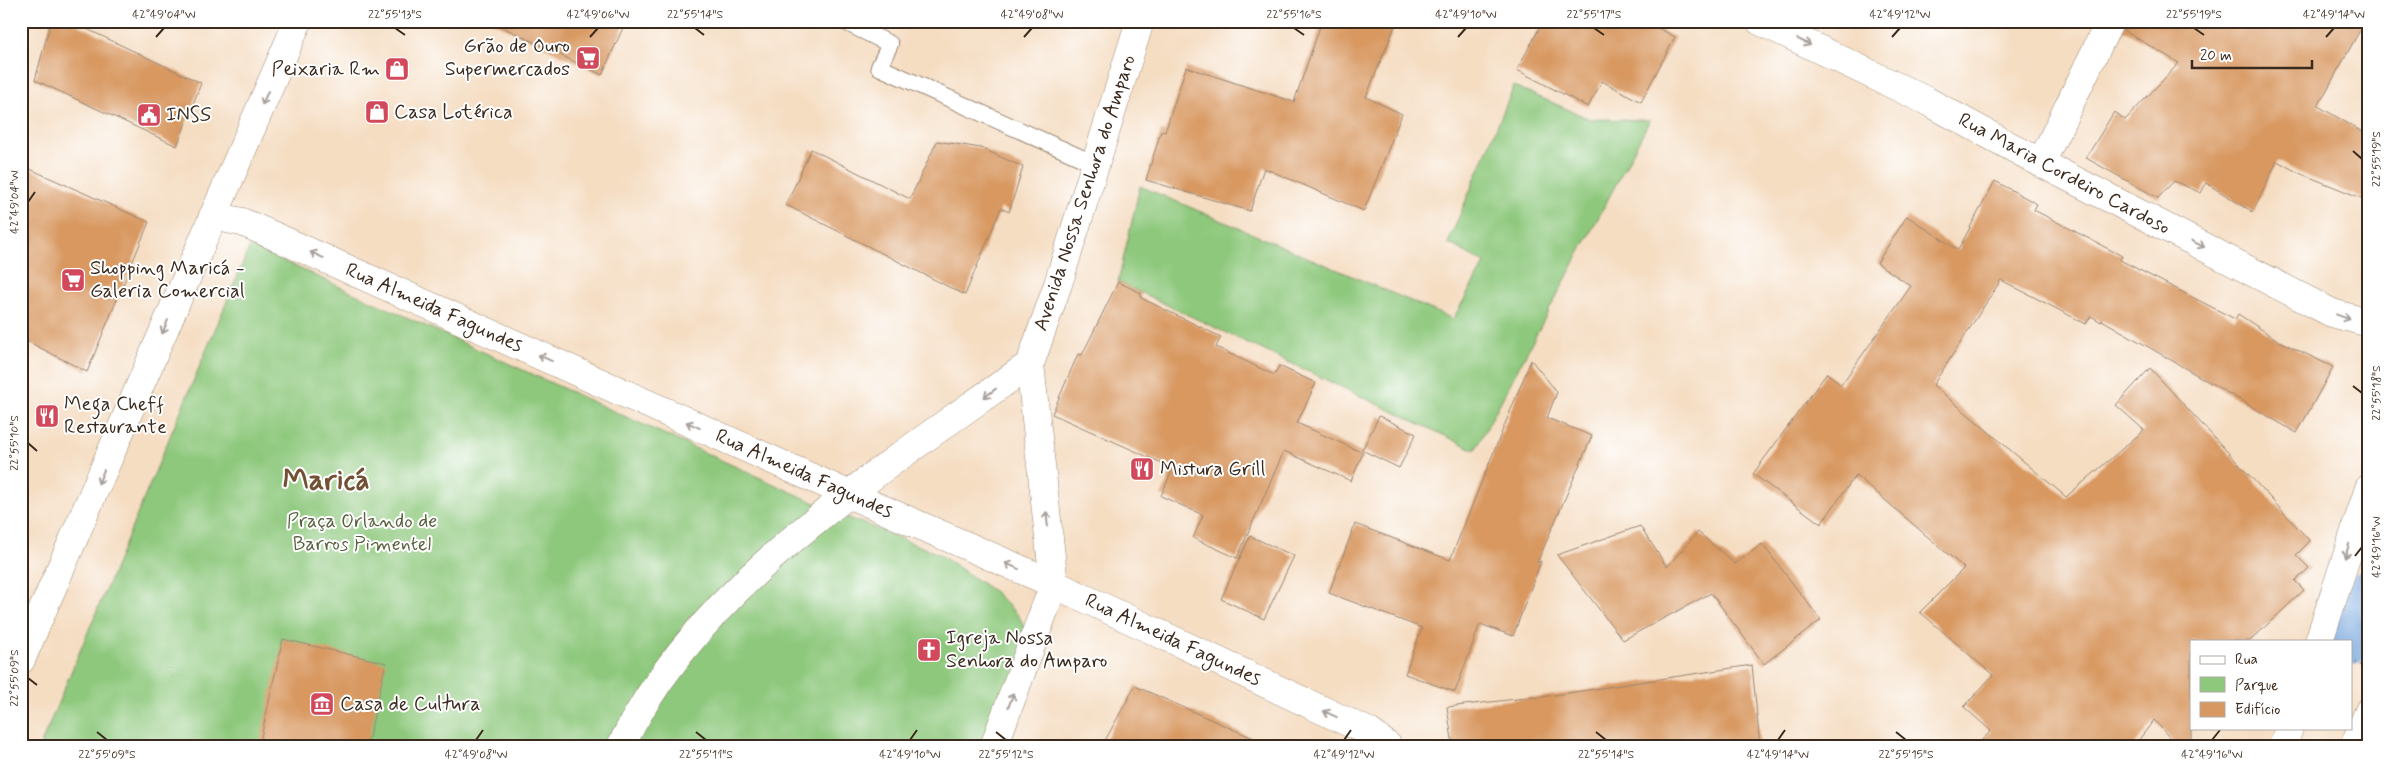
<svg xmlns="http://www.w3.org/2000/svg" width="2390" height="767" font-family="Mynerve,sans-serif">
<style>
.green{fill:#8dc87c;stroke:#64794d}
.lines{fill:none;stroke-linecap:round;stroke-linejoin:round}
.canal{stroke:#72a3dc;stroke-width:42}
.building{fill:#d89861}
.lane-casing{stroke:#988470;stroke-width:18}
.street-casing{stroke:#988470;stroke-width:29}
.secondary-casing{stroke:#988470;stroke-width:29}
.primary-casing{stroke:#988470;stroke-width:29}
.path{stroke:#988470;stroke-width:3;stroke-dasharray:1 4;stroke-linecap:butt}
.lane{stroke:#fff;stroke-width:16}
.street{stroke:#fff;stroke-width:28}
.secondary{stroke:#fff;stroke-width:28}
.primary{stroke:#fff;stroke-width:28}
.oneway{stroke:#a79f9a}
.ticks{fill:none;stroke:#3b2a1e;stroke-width:2}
.labels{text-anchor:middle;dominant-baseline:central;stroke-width:4;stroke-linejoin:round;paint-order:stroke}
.poi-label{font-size:20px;fill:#3b2a1e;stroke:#fff;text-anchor:start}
.street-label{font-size:20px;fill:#3b2a1e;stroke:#fff}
.park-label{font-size:20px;fill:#58613f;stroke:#fff}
.town-label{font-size:30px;font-weight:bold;fill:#725035;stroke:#fff}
.neatline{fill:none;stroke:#3b2a1e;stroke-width:2}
.ticks-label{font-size:12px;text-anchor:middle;fill:#3b2a1e}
</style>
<rect width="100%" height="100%" fill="#fff"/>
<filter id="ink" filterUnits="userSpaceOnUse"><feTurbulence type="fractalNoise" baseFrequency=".02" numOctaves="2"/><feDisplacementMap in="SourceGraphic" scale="10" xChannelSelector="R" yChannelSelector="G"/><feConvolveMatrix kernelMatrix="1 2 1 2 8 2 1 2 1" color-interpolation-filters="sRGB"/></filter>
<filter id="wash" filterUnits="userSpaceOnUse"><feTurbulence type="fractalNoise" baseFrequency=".0096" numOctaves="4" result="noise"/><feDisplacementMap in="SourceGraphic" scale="20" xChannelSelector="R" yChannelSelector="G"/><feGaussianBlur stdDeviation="1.12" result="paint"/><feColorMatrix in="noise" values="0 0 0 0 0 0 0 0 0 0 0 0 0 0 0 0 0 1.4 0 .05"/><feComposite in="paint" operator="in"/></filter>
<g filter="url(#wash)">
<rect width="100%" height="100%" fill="#f5ddc2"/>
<g class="green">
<polygon points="1514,86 1590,119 1650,120 1475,450 1118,282 1140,186 1453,319 1485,263 1448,243"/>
<polygon points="250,246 842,515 939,554 996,593 1018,615 1034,642 987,746 40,746"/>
</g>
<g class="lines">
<polyline class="canal" points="2351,644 2369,590"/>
</g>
<g id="blocks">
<g class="building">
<polygon points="51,21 70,21 201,83 177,146 35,80"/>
<polygon points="490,21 626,21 602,75"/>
<polygon points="1322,21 1397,21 1366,97 1402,114 1364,211 1264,168 1250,211 1146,180 1161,131 1165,132 1186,67 1294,102"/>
<polygon points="1543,21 1645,21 1675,37 1641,102 1602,81 1588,107 1517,70"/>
<polygon points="2125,21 2365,21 2318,106 2369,136 2369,201 2297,172 2277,161 2253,212 2206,183 2201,193 2174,181 2158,198 2086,158 2114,112 2125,120 2179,63 2123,30"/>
<polygon points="937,141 981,148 1023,167 1009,212 1001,208 965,295 786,205 811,149 910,199"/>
<polygon points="21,165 149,222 87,372 21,338"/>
<polygon points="1995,181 2037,204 2034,210 2122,256 2120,260 2235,319 2238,314 2279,341 2333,367 2297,433 2102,320 2101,322 2091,316 2086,324 2001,280 1933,385 2066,497 2144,430 2116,405 2150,368 2310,541 2296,555 2309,568 2295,581 2304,590 2250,641 2191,641 2191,746 2177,746 2154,720 2134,746 1976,746 1991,731 1964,707 1993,675 1920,612 1964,568 1856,475 1821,524 1753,474 1827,373 1841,385 1911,286 1877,263 1907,216 1958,250"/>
<polygon points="1118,282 1141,293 1141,298 1221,337 1216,347 1274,375 1279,366 1316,383 1297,423 1363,453 1351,481 1284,451 1237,558 1193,538 1203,515 1161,496 1173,468 1052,414 1078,354 1082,355"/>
<polygon points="1531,360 1557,392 1547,418 1592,436 1537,563 1541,561 1513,636 1480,624 1455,692 1405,674 1422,628 1329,593 1355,524 1450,560"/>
<polygon points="1379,416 1416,434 1399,468 1362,450"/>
<polygon points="1640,526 1667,567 1698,532 1735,564 1762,544 1821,620 1764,664 1711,593 1623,640 1557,555"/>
<polygon points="1250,536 1294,556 1264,619 1221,599"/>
<polygon points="283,639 386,663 367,746 259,746"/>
<polygon points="1752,665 1760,746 1453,746 1447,707 1534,697 1535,698"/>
<polygon points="1135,686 1271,746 1102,746"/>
</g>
</g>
</g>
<g filter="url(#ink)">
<use href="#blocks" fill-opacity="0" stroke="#988470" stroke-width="1"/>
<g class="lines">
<defs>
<polyline id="lane" points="843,21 890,44 879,67 1095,164"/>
<g id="street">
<polyline points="1760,21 1927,101 2041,163 2332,313 2369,323"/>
<polyline points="2041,163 2110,21"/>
<path d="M621 746C699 582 887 467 1030 364"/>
</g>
<g id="secondary">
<polyline points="213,216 242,222 272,235 848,494 1054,584 1369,732 1388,746"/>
<polyline points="2319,641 2369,488"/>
<polyline points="2283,746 2289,728"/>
<polyline points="2354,746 2369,711"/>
</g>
<g id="primary">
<polyline points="21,660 298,21"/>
<polyline points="994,746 1054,584 1030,364 1058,284 1140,21"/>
</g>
</defs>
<use href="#lane" class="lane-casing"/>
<use href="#street" class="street-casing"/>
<use href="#secondary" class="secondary-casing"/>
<use href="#primary" class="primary-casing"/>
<polyline class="path" points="2351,661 2364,666"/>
<use href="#lane" class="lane"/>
<use href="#street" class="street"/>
<use href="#secondary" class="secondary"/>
<use href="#primary" class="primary"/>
</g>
<defs><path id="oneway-shaft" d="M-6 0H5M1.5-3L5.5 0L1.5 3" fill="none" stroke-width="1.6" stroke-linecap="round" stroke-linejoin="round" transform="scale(1.25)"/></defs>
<g class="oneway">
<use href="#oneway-shaft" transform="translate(1804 42) rotate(26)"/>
<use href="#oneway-shaft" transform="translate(265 98) rotate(114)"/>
<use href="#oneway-shaft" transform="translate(2198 244) rotate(27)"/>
<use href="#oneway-shaft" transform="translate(317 255) rotate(-156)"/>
<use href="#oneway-shaft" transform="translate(2343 317) rotate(20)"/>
<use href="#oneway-shaft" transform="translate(165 327) rotate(113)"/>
<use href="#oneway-shaft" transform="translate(545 358) rotate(-156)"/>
<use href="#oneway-shaft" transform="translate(990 393) rotate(144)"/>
<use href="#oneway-shaft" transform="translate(693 425) rotate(-156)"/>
<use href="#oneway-shaft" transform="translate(101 477) rotate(113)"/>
<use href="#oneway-shaft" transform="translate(1047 519) rotate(-96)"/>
<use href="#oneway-shaft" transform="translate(2347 551) rotate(107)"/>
<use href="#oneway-shaft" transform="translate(1012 566) rotate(-156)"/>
<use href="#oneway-shaft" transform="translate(1011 700) rotate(-70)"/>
<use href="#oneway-shaft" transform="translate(1330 714) rotate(-155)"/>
</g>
</g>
<path class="ticks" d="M395 28 405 35M695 28 704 35M1294 28 1304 35M1594 28 1604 35M2194 28 2204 35M156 37 164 28M590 37 598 28M1024 37 1032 28M1458 37 1466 28M1892 37 1900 28M2326 37 2334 28M2353 151 2362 159M28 202 35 192M2353 386 2362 393M28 443 37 451M2355 556 2362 547M28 678 37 685M97 732 107 740M696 732 706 740M996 732 1006 740M1596 732 1606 740M1896 732 1906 740M476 740 483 730M910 740 917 730M1344 740 1351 730M1778 740 1785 730M2212 740 2220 730"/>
<defs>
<symbol id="supermarket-square" viewBox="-11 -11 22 22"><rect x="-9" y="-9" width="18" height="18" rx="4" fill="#d1495b" stroke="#fff"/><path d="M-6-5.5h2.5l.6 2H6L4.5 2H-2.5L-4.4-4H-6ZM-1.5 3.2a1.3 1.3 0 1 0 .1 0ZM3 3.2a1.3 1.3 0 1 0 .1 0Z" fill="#fff"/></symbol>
<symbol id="shop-square" viewBox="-11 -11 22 22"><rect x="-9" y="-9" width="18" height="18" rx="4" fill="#d1495b" stroke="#fff"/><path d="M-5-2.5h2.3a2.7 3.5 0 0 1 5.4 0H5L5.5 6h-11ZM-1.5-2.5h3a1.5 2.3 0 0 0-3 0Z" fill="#fff"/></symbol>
<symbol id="civic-square" viewBox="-11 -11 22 22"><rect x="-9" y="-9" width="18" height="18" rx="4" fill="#d1495b" stroke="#fff"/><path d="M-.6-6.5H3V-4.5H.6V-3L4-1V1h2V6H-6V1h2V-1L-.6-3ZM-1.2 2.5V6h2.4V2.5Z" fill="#fff"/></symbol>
<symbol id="restaurant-square" viewBox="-11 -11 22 22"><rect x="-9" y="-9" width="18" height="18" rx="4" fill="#d1495b" stroke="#fff"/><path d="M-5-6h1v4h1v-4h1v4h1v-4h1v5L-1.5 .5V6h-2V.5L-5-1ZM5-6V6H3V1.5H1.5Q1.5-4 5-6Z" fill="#fff"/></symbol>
<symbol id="church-square" viewBox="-11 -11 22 22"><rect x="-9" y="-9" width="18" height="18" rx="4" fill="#d1495b" stroke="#fff"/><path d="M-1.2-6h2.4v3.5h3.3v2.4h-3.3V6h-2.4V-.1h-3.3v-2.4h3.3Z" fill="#fff"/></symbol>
<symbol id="museum-square" viewBox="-11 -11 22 22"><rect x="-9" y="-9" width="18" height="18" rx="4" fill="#d1495b" stroke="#fff"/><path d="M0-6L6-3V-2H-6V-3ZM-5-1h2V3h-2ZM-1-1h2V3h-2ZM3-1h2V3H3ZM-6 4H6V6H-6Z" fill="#fff"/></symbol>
</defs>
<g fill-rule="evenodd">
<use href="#supermarket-square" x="574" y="44" width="28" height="28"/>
<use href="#shop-square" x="383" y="55" width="28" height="28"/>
<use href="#shop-square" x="363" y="98" width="28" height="28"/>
<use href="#civic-square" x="135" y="101" width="28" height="28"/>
<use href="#supermarket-square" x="59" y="266" width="28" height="28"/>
<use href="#restaurant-square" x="33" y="402" width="28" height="28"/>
<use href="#restaurant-square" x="1128" y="455" width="28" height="28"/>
<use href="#church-square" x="915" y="636" width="28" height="28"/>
<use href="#museum-square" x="308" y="690" width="28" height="28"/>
</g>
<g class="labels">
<g class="poi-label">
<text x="570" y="46" text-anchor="end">Grão de Ouro<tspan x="570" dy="23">Supermercados</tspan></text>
<text x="380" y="69" text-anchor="end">Peixaria Rm</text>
<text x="394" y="112">Casa Lotérica</text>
<text x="166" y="115">INSS</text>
<text x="90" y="268">Shopping Maricá -<tspan x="90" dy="23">Galeria Comercial</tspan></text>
<text x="64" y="404">Mega Cheff<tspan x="64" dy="23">Restaurante</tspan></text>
<text x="1160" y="469">Mistura Grill</text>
<text x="946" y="638">Igreja Nossa<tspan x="946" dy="23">Senhora do Amparo</tspan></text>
<text x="340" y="704">Casa de Cultura</text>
</g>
<g class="street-label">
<text transform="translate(2064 174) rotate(28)">Rua Maria Cordeiro Cardoso</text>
<text transform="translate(1085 193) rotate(-72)">Avenida Nossa Senhora do Amparo</text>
<text transform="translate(434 308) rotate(24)">Rua Almeida Fagundes</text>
<text transform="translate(804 474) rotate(24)">Rua Almeida Fagundes</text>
<text transform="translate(1173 640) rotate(25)">Rua Almeida Fagundes</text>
</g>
<g class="park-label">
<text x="362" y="521">Praça Orlando de<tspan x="362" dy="23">Barros Pimentel</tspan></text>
</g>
<g class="town-label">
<text x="326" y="480">Maricá</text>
</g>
</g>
<rect width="2390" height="767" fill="none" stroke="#fff" stroke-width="55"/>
<rect x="2190" y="640" width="162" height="90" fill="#ffffff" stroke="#b1aaa5"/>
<rect x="2200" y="656" width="25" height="8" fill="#ffffff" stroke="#b1aaa5"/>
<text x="2235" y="664" font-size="15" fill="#3b2a1e">Rua</text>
<rect x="2200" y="677" width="25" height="15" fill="#8dc87c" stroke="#b1aaa5"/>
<text x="2235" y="690" font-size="15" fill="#3b2a1e">Parque</text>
<rect x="2200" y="702" width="25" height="15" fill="#d89861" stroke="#b1aaa5"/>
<text x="2235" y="714" font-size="15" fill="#3b2a1e">Edifício</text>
<path d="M2192 60v8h120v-8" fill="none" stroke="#3b2a1e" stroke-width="2.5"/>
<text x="2200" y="60" font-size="15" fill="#3b2a1e" stroke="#ffffff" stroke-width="4" paint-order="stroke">20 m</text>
<rect x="28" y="28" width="2334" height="712" class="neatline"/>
<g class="ticks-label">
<text x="164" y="18">42°49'04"W</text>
<text x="395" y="18">22°55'13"S</text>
<text x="598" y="18">42°49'06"W</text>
<text x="695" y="18">22°55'14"S</text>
<text x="1032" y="18">42°49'08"W</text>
<text x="1294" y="18">22°55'16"S</text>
<text x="1466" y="18">42°49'10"W</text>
<text x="1594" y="18">22°55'17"S</text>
<text x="1900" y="18">42°49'12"W</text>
<text x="2194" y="18">22°55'19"S</text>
<text x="2334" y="18">42°49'14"W</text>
<text transform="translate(2376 159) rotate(-90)" y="4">22°55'19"S</text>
<text transform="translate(14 202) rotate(-90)" y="4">42°49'04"W</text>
<text transform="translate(2376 393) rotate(-90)" y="4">22°55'18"S</text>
<text transform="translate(14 443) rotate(-90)" y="4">22°55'10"S</text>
<text transform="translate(2376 547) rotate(-90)" y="4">42°49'16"W</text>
<text transform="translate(14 678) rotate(-90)" y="4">22°55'09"S</text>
<text x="107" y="758">22°55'09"S</text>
<text x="476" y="758">42°49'08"W</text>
<text x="706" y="758">22°55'11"S</text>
<text x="910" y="758">42°49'10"W</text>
<text x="1006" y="758">22°55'12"S</text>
<text x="1344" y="758">42°49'12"W</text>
<text x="1606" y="758">22°55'14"S</text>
<text x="1778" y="758">42°49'14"W</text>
<text x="1906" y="758">22°55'15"S</text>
<text x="2212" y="758">42°49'16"W</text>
</g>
</svg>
